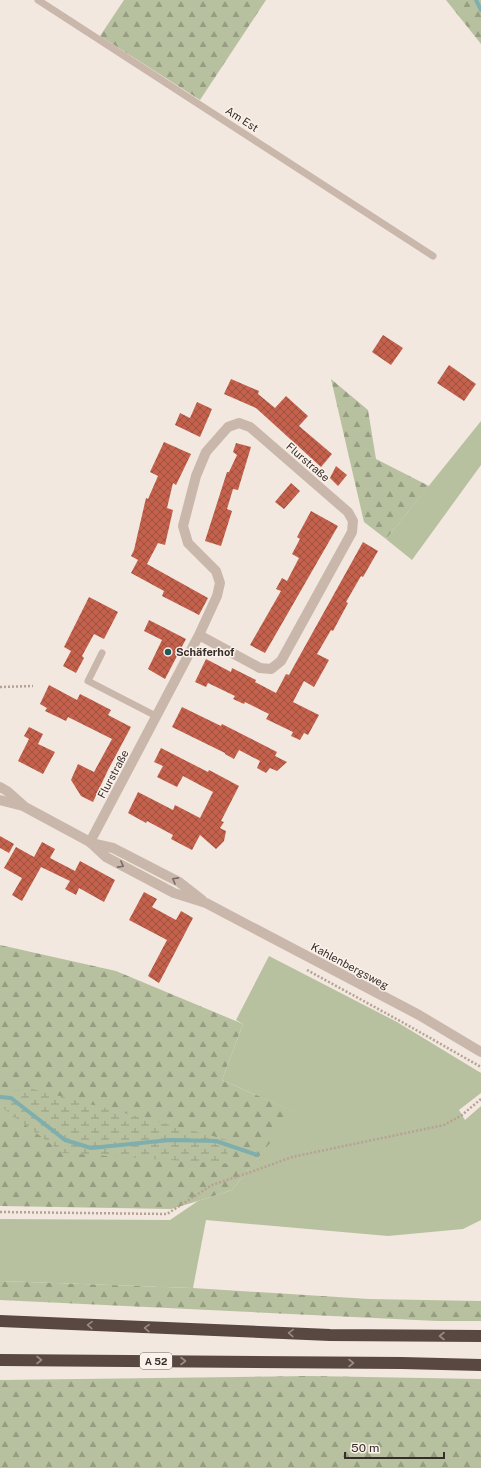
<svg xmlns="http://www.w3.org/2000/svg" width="481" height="1468" font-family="'Public Sans',sans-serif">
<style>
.grass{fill:#b8c19f}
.forest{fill:url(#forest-firs)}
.wetland{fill:url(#wetland-marsh)}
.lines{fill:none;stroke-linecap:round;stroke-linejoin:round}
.stream{stroke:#7eafae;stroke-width:4}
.building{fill:url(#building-cross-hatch)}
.path{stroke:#b6a195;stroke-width:2.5;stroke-dasharray:2 2;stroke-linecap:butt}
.service{stroke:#cab7ab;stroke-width:7}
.minor{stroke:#cab7ab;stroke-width:10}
.tertiary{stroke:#cab7ab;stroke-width:10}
.motorway{stroke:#594741;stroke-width:12}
.oneway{stroke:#7a6b64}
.oneway2{stroke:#998b85}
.poi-dot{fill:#205959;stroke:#faf2eb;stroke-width:1.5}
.labels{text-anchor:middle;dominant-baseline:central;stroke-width:3;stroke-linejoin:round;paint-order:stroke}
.shield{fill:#faf2eb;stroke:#726864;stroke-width:1}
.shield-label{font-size:10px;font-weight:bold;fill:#382d2a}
.street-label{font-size:11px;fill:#382d2a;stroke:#faf2eb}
.poi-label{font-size:11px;font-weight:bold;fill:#382d2a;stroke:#faf2eb;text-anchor:start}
</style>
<defs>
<pattern id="forest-firs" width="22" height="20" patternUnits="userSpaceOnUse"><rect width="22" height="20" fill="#b8c19f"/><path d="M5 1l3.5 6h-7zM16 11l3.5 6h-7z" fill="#979d82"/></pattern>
<pattern id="wetland-marsh" width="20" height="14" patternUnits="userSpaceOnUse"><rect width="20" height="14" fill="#b8c19f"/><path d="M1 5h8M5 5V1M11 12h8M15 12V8" fill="none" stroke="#979d82"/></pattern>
<pattern id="building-cross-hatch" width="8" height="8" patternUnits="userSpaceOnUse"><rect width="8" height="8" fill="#c3614c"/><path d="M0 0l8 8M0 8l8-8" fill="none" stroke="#9f503f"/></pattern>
</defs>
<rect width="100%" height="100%" fill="#f2e8df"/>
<g class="grass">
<polygon points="481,421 481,465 412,560 386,539"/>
<polygon points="269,956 397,1022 481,1073 481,1093 459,1110 465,1120 481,1106 481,1220 463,1229 388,1236 206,1220 193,1288 0,1281 0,1219 170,1220 198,1201 232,1190 294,1112 222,1080 243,1024 236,1020"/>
</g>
<g class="forest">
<polygon points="124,0 266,0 200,100 100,36"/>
<polygon points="446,0 481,0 481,44"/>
<polygon points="331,379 368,410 376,459 429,486 386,539 364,522"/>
<polygon points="0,945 116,971 243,1024 222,1080 295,1112 232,1190 198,1201 171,1209 0,1206"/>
<polygon points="0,1281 193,1288 369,1299 481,1301 481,1321 437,1321 0,1300"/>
<polygon points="310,1376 481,1379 481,1468 0,1468 0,1380"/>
</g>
<polygon class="wetland" points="25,1087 228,1140 227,1164 63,1153 0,1106 0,1099"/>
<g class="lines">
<g class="stream">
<polyline points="476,0 481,10"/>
<polyline points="0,1097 11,1098 65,1140 91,1148 170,1140 216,1141 257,1155"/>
</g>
</g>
<g class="building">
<polygon points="383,335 403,348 391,365 372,352"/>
<polygon points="449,365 476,384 464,401 437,383"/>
<polygon points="231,379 259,391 258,394 275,408 286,396 308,416 299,426 332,454 321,467 256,408 224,394"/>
<polygon points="197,402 212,409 200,437 175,425 180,413 190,418"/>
<polygon points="164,442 191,454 176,485 173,483 167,508 173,510 165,545 158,543 147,564 208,598 199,615 162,596 164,591 131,573 138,560 131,556 134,550 146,498 148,499 158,476 150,472"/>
<polygon points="236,443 251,447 238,490 233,489 227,509 232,511 221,546 205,541 227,472 229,472 237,455 233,452"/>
<polygon points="336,466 347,475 338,486 330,478"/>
<polygon points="291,483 300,491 284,509 275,502"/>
<polygon points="311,511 338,526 265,653 250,645 281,591 276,589 282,578 287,581 299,558 292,554 300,539 297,537"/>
<polygon points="363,542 378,551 363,577 361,576 346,602 348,603 333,631 331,630 317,654 329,660 314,687 304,681 293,702 319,715 308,735 304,733 300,740 291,736 293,732 266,719 269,714 245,702 244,704 233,699 235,696 208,683 206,687 195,682 206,659 231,672 232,668 256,680 255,682 276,693 286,674 289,675"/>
<polygon points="89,597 118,612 104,639 94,634 82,656 84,658 76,673 63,666 71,651 64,647"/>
<polygon points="149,620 186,639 165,679 148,669 162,640 144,631"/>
<polygon points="49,685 77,700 80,694 86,697 111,710 108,715 131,727 108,770 93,802 81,796 71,780 78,764 94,772 112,739 68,717 66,721 45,711 47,708 40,704"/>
<polygon points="182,707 221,726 222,724 277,752 275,756 287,762 277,771 270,768 266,773 257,768 260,761 239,750 234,759 225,754 225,753 172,727"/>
<polygon points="29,727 43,734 38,744 55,752 43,774 18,761 29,739 24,736"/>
<polygon points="161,748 208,772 209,770 239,786 221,821 224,822 220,828 226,831 224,841 216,849 200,835 192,850 171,839 173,835 147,821 146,823 128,813 138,792 173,810 175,805 200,818 213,792 183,776 177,787 157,777 163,766 154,762"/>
<polygon points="0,836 14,844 9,853 0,848"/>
<polygon points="42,842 55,849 50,858 75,871 80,861 115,880 104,902 79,888 76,895 65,889 70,881 41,867 22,901 12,895 22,878 4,868 16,847 34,857"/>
<polygon points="144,892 157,899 152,907 176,920 181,911 193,918 159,983 148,976 167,940 129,920"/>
</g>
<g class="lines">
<g class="path">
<polyline points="0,687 33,686"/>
<polyline points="307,970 402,1022 481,1067"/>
<polyline points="0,1212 167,1214 212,1185 251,1172 292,1157 444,1125 462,1115 481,1099"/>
</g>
<g class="service">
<polyline points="38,0 433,256"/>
<polyline points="102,653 88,681 156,716"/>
</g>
<polyline class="minor" points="90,842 199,635 260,668 271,669 281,661 352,532 353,521 348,512 250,427 239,423 228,427 206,452 196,476 183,526 188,543 216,571 220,583 217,596 199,635"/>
<g class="tertiary">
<polyline points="0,787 7,791 25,807 90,842 106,857 174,893 206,903 419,1015 481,1052"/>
<polyline points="0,800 23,806"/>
<polyline points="91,843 113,848 179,882 202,900"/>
</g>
<g class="motorway">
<polyline points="0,1321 330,1335 481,1336"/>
<polyline points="0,1360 402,1363 481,1365"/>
</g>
</g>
<defs><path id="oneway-chevron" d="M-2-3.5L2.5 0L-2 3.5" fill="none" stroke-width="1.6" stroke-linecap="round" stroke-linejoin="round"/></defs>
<g class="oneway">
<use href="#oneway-chevron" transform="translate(121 865) rotate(28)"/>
<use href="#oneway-chevron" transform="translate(175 880) rotate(-151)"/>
</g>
<g class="oneway2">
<use href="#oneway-chevron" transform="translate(90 1325) rotate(-177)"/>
<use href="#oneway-chevron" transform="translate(147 1328) rotate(-178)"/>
<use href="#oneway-chevron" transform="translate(291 1333) rotate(-178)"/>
<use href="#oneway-chevron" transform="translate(442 1336) rotate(-180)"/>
<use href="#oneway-chevron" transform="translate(39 1360)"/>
<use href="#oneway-chevron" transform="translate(183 1361)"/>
<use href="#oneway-chevron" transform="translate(351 1363)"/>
</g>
<circle class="poi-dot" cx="168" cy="652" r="4"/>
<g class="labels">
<rect class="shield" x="140" y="1353" width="32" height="16" rx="3"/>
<g class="shield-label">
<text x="156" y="1361">A 52</text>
</g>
<g class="street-label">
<text transform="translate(242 119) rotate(33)">Am Est</text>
<text transform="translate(308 462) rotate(41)">Flurstraße</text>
<text transform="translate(113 774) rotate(-62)">Flurstraße</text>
<text transform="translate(350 966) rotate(28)">Kahlenbergsweg</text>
</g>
<g class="poi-label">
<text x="176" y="652">Schäferhof</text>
</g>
</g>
<path d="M345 1452v6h99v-6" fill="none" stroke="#382d2a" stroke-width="2"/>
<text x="351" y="1452" font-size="12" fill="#382d2a" stroke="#faf2eb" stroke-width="3" paint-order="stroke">50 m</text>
</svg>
